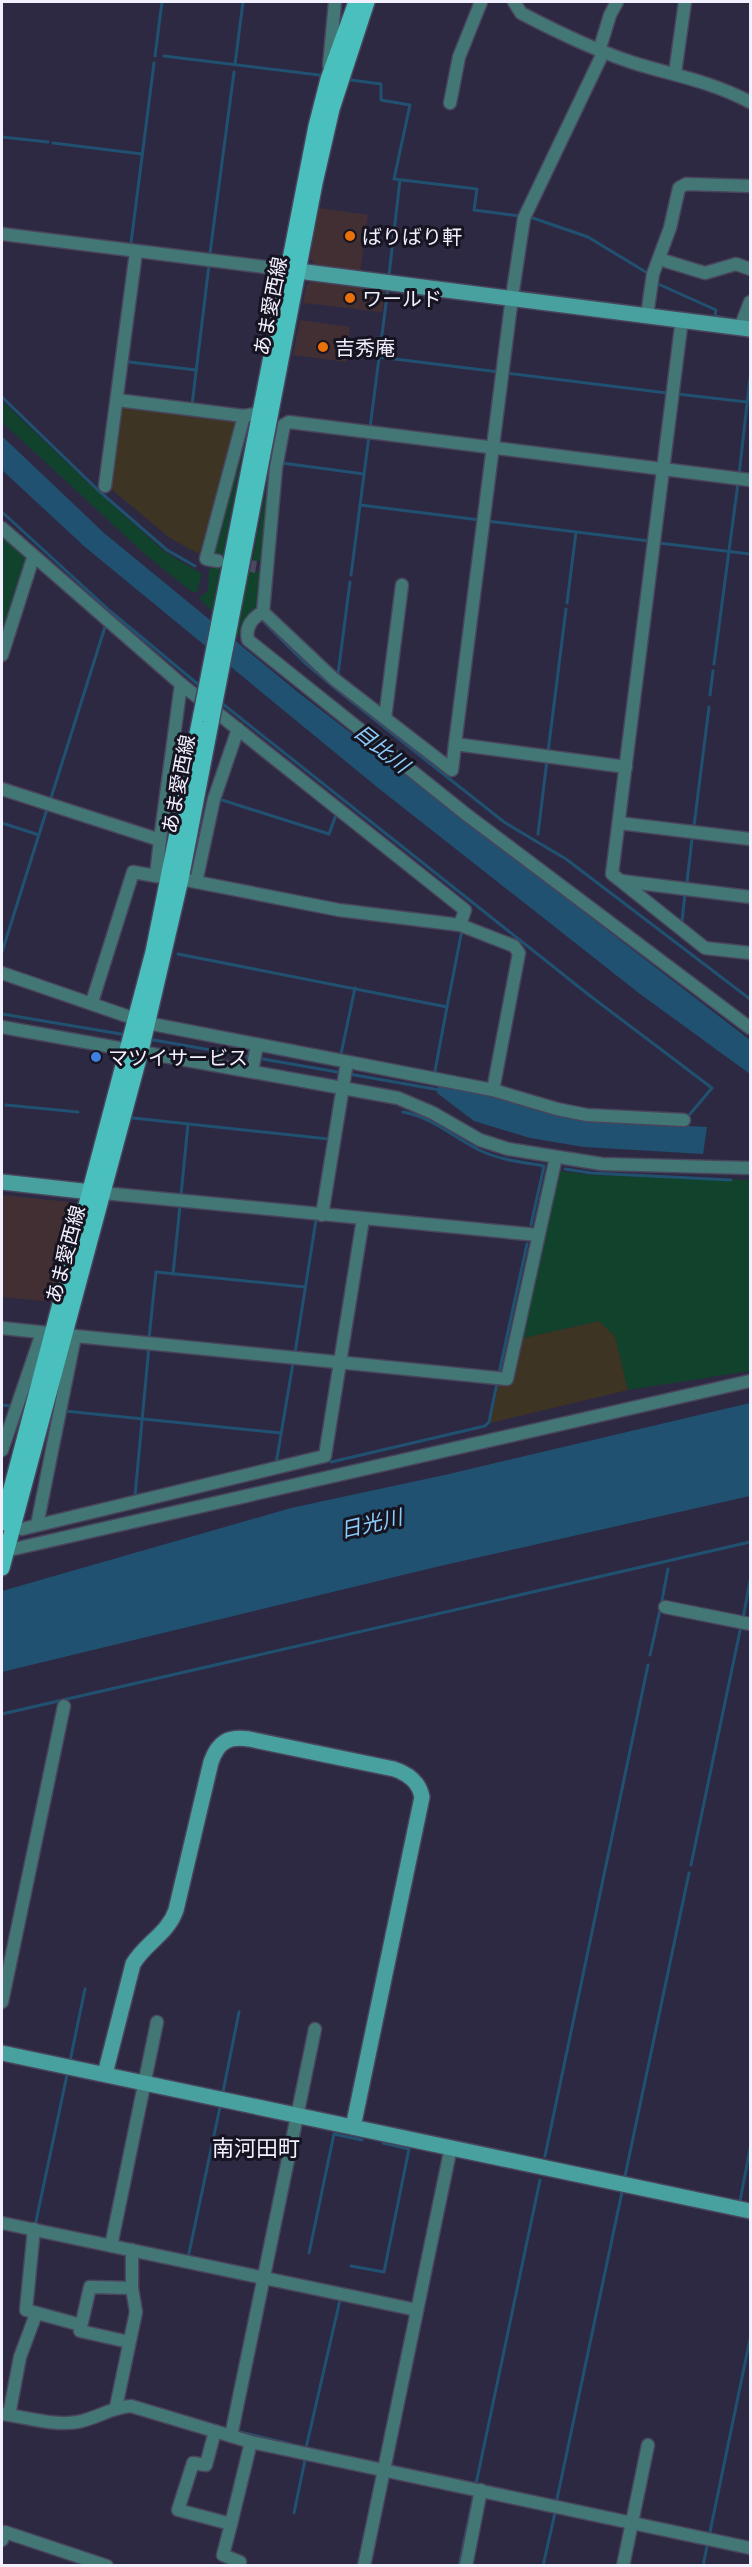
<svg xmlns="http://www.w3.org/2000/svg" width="752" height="2567" font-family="Quicksand,'Noto Sans JP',sans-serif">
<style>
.commercial{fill:#422f34}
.industrial{fill:#3d3423}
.green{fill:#11422c}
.water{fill:#205170}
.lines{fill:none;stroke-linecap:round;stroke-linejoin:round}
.stream{stroke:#205170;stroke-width:3}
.street-tunnel{stroke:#4b475f;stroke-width:12;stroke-dasharray:12 6;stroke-linecap:butt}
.street-casing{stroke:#49455d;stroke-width:15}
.secondary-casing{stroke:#49455d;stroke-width:18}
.primary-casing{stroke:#49455d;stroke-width:18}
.street{stroke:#437776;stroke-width:12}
.secondary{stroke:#48a09f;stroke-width:15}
.primary{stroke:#49c0be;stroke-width:15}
.primary-bridge-casing{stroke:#49455d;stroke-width:18;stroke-linecap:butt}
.primary-bridge{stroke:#49c0be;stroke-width:15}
.food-dot{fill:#e8710a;stroke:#161420;stroke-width:2}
.shop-dot{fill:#3f7fe0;stroke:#161420;stroke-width:2}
.labels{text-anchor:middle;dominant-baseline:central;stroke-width:6;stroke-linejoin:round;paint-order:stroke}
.poi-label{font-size:20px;fill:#f2effe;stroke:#161420;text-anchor:start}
.street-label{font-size:20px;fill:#f2effe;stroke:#161420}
.water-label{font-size:21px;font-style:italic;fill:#8bccf9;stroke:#161420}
.quarter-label{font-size:22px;fill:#f2effe;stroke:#161420}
</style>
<rect width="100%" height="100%" fill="#2e2943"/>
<g class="commercial">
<polygon points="319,208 368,215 360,272 317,267 310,258"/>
<polygon points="315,279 386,287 382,312 303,303 306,286"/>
<polygon points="300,320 350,327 346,362 293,355"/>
<polygon points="2,1195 69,1202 76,1212 53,1302 2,1297"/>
</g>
<g class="industrial">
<polygon points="119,405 239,420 229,461 199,554 170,538 110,488"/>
<polygon points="599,1321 615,1336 628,1390 490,1423 499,1382 519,1339"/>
</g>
<g class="green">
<polygon points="2,401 88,483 165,552 202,574 197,592 192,592 146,555 2,422"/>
<polygon points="278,427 264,560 252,562"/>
<polygon points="247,429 222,558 212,554"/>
<polygon points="2,534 25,556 27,562 5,631 2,632"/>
<polygon points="221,564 212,611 199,598 208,591 209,569"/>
<polygon points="250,569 262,573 257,605 246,640 237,634"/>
<polygon points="558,1171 591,1175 750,1180 750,1371 628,1390 615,1336 599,1321 519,1339"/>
</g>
<g class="water">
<polygon points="2,436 104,533 299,693 750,1040 750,1074 640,994 377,787 85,547 2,470"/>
<polygon points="438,1086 491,1094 633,1123 707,1127 703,1154 584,1147 530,1138 474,1121 437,1093"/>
<polygon points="750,1403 750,1496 436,1567 2,1672 2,1591 291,1508 449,1474"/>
</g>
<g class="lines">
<g class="stream">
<polyline points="155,56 162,2"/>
<polyline points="164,56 319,75"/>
<polyline points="235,64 243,2"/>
<polyline points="351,80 381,84 381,100 410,105 394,179 477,189 474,210 520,216"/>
<polyline points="2,137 48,142"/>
<polyline points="53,143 142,154"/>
<polyline points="530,217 588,237 649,274"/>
<polyline points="131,243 154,63"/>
<polyline points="210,253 234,72"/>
<polyline points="389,275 400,180"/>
<polyline points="656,283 716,310 715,316 736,320"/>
<polyline points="743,334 750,337"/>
<polyline points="379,357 499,372"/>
<polyline points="129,362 196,370"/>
<polyline points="506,373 667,393"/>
<polyline points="677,394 747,402"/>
<polyline points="2,397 99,491 167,550 195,566"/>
<polyline points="192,405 209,265"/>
<polyline points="370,428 388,288"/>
<polyline points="282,463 364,474"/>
<polyline points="739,475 750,378"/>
<polyline points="360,505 480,520"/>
<polyline points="2,512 110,611 200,686"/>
<polyline points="487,521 649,541"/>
<polyline points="659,543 750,554"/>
<polyline points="351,575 369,436"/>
<polyline points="567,603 576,532"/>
<polyline points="263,621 304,662 336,689 504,822 566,859 750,999"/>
<polyline points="714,664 738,483"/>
<polyline points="338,674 350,582"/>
<polyline points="710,695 713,671"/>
<polyline points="219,701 589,995 712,1088 690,1114"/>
<polyline points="548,752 566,609"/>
<polyline points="222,800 329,834 336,815"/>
<polyline points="50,801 105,627"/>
<polyline points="2,823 39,835"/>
<polyline points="694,826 709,707"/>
<polyline points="538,834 547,760"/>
<polyline points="687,882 692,839"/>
<polyline points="682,921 685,894"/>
<polyline points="2,952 47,809"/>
<polyline points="178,954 447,1007 462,930"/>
<polyline points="2,1014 127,1035"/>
<polyline points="148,1039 251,1057"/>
<polyline points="341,1054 355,988"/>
<polyline points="257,1058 343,1073"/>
<polyline points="435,1071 447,1007"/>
<polyline points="349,1074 440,1090"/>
<polyline points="6,1105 78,1112"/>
<path d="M403 1112C432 1117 453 1137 479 1150 500 1160 521 1162 544 1166L531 1225"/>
<polyline points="133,1118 329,1139"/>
<polyline points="565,1169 591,1173 731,1180"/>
<polyline points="181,1195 188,1124"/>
<polyline points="173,1274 180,1206"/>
<polyline points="149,1338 156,1272 305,1287"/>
<polyline points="295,1353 316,1220"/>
<polyline points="499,1373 527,1244"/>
<polyline points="2,1405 11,1406"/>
<polyline points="65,1411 281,1433"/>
<polyline points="331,1462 485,1426 489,1422 497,1383"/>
<polyline points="276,1464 293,1363"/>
<polyline points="135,1496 149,1346"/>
<polyline points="662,1600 668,1569"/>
<polyline points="743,1618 750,1581"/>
<polyline points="650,1655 660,1610"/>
<polyline points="2,1714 750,1542"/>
<polyline points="691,1865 741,1626"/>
<polyline points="70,2061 85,1989"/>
<polyline points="223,2092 239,2012"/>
<polyline points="545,2156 648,1665"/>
<polyline points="625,2176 689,1873"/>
<polyline points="740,2201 750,2149"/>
<polyline points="35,2226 67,2075"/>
<polyline points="309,2253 334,2134 362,2140"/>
<polyline points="188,2258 220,2107"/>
<polyline points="351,2266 384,2272 409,2149 383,2143"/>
<polyline points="240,2432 291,2444"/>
<polyline points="306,2448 340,2300"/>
<polyline points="476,2484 540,2180"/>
<polyline points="557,2499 622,2192"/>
<polyline points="294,2513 305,2460"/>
<polyline points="710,2532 750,2339"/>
<polyline points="459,2566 474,2494"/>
<polyline points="543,2566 555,2513"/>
<polyline points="703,2566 707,2546"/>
</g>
<polyline class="street-tunnel" points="233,563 256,567"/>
<defs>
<g id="street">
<path d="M514 2 521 13C557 32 594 50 634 63 676 76 710 81 750 102"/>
<polyline points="599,51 610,15 617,2"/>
<polyline points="329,66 335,2"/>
<polyline points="675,73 685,2"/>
<polyline points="450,103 459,57 481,2"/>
<polyline points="2,234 297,271"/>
<polyline points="659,259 705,273 736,264 750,269"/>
<polyline points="647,315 653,274 670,228 679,188 686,184 750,186"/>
<polyline points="682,319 612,874 705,948 750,953"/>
<polyline points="740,328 750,302"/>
<polyline points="117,400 244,416"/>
<path d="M284 425 276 468 263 612C252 618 245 627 248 640L467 815 750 1028"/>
<polyline points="284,425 289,422 750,480"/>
<polyline points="105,486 136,252"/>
<polyline points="2,528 181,684 465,910 460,925"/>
<polyline points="218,561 206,559 244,416 259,413"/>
<polyline points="263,612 334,679 452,770 455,744 626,767"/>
<polyline points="2,655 33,558"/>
<polyline points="385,718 402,585"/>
<polyline points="455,744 512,297 524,218 603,53"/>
<polyline points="2,789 160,840 156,876 168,877"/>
<polyline points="619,823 750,839"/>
<polyline points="160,840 181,684"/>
<polyline points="181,879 339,910 460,925 514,946 519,953 493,1090"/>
<polyline points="622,881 750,897"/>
<polyline points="196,882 214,799 238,729"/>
<polyline points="2,973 147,1023 493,1090 557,1109 587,1115 684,1120"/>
<polyline points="92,1002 133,872 156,876"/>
<polyline points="2,1027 398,1098 433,1113 480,1140 508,1149 602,1164 750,1168"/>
<polyline points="252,1071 257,1045"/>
<polyline points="103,1193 538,1235"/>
<polyline points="322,1215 347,1062"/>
<polyline points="2,1328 49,1333"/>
<polyline points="65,1335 507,1379 556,1157"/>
<polyline points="2,1450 42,1333"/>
<polyline points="37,1525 75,1336"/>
<polyline points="22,1529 325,1456 363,1219"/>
<polyline points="5,1551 750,1381"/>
<polyline points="665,1607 750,1624"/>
<polyline points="2,2002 64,1706"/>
<polyline points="2,2223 417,2310"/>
<polyline points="34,2229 26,2310 81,2325"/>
<polyline points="111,2246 157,2022"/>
<polyline points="129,2342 80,2331 90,2287 132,2288"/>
<polyline points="116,2407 136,2312 132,2288 132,2250"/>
<path d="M2 2414C25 2417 53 2426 77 2422 96 2419 111 2407 131 2406L251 2442 750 2548"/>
<polyline points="9,2415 20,2357 36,2314"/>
<polyline points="215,2431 206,2465 193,2463 178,2510 231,2524 251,2442"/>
<polyline points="231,2436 315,2029"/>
<polyline points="231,2524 223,2555 240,2562"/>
<polyline points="2,2540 5,2532 107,2566"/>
<polyline points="364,2566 451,2147"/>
<polyline points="466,2566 481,2490"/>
<polyline points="623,2566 648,2445"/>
</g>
<g id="secondary">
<polyline points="298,271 750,329"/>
<polyline points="2,1182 100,1193"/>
<polyline points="2,2053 750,2211"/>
<path d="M105 2074 133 1964C145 1943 168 1934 176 1910L211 1762C218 1742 228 1736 249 1739L394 1769C409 1774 419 1782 422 1797L353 2127"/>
</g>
<g id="primary">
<polyline points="220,617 316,126 328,79 356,2"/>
<polyline points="230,625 315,183 332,109 367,2"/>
<polyline points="2,1523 153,952 201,714"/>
<polyline points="2,1568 141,1051 181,879 211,723"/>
</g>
</defs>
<use href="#street" class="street-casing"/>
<use href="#secondary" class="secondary-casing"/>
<use href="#primary" class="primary-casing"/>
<use href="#street" class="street"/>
<use href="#secondary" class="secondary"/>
<use href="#primary" class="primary"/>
<defs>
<g id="primary-bridge">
<polyline points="201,714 220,617"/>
<polyline points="211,723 230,625"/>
</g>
</defs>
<use href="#primary-bridge" class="primary-bridge-casing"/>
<use href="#primary-bridge" class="primary-bridge"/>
</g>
<g class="food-dot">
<circle cx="350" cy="236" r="6"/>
<circle cx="350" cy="298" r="6"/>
<circle cx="323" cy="347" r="6"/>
</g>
<circle class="shop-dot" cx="96" cy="1057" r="6"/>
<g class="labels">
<g class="poi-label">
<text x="362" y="236">ばりばり軒</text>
<text x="362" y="298">ワールド</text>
<text x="335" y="347">吉秀庵</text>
<text x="108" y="1057">マツイサービス</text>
</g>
<g class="street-label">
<text transform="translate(270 306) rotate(-79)">あま愛西線</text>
<text transform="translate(178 784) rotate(-79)">あま愛西線</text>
<text transform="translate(65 1254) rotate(-75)">あま愛西線</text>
</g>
<g class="water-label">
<text transform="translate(382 748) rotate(39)">目比川</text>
<text transform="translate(371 1523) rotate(-13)">日光川</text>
</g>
<g class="quarter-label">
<text x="256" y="2148">南河田町</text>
</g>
</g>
<rect width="752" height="2567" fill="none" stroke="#f2effe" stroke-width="6"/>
</svg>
